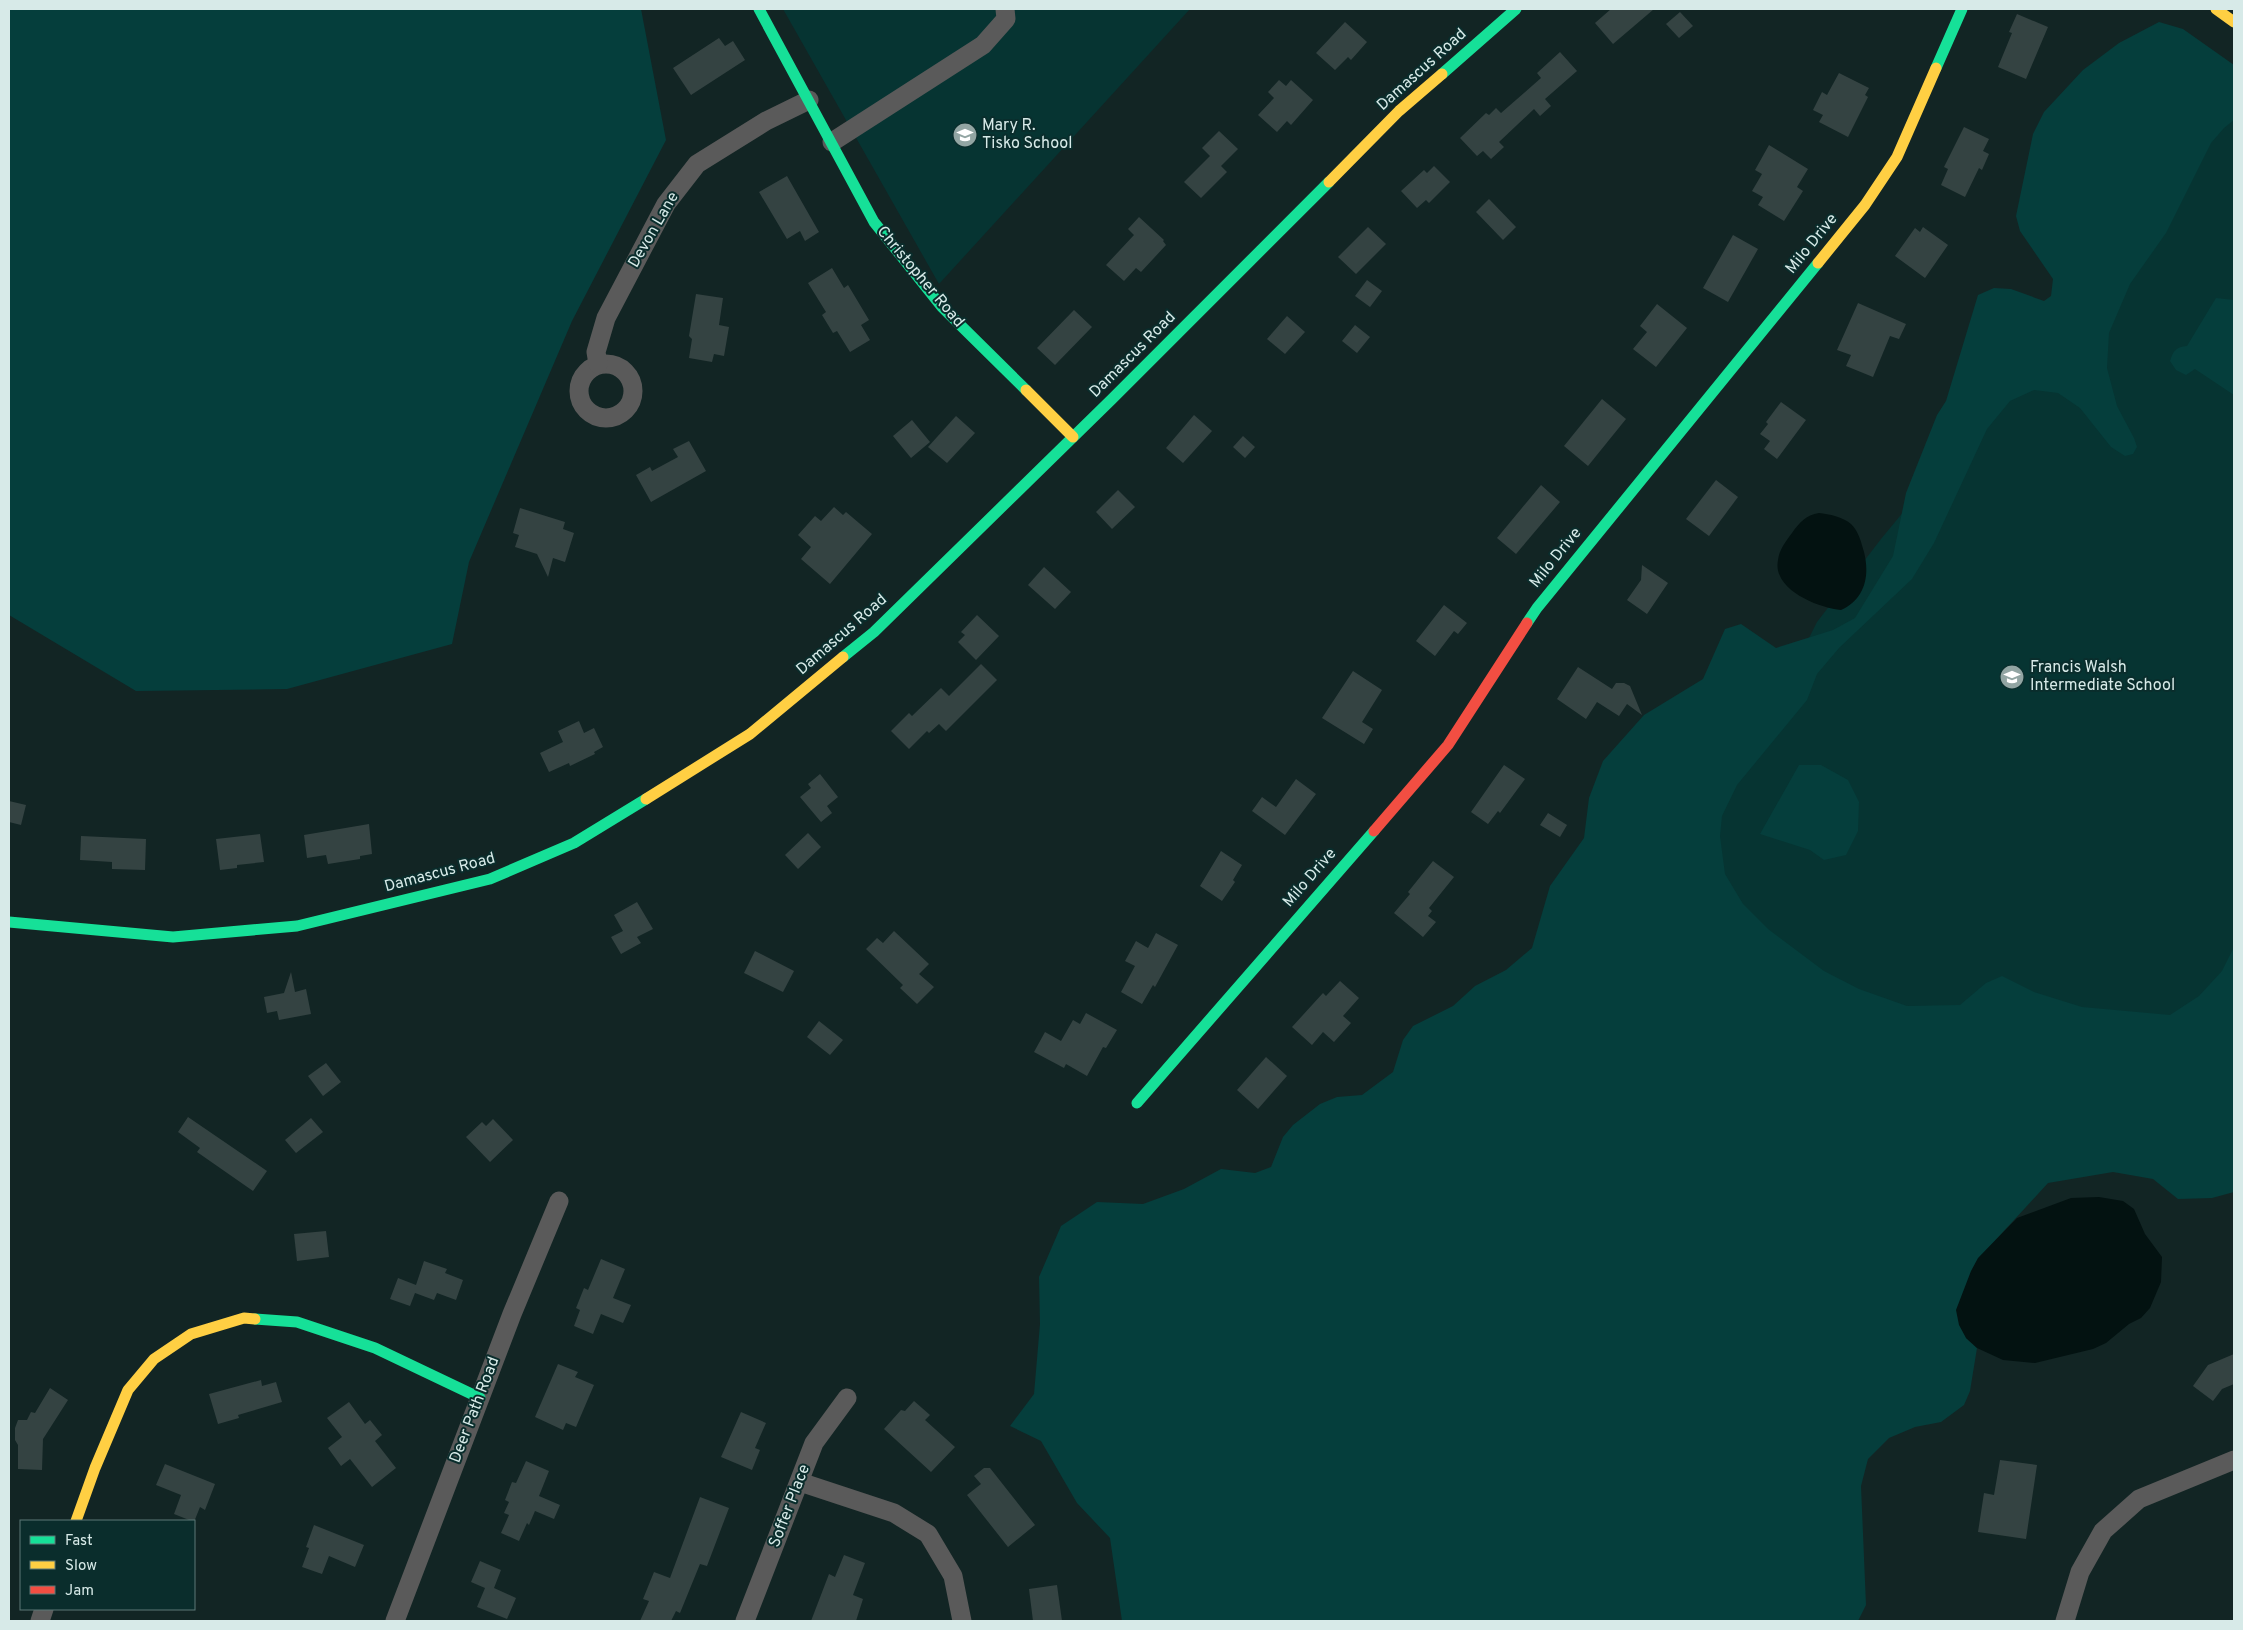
<svg xmlns="http://www.w3.org/2000/svg" width="2243" height="1630" font-family="Overpass,sans-serif">
<style>
.built{fill:#063432}
.green{fill:#053e3c}
.water{fill:#031211}
.building{fill:#344342}
.lines{fill:none;stroke-linecap:round;stroke-linejoin:round}
.street{stroke:#5a5a5a;stroke-width:19}
.fast{stroke:#16e098;stroke-width:11}
.slow{stroke:#ffcf43;stroke-width:11}
.jam{stroke:#f24e42;stroke-width:11}
.labels{text-anchor:middle;dominant-baseline:central;stroke-width:4;stroke-linejoin:round;paint-order:stroke}
.street-label{font-size:16px;fill:#d7eae8;stroke:#0a2d2c}
.poi-label{font-size:16px;fill:#d7eae8;stroke:#0a2d2c;text-anchor:start}
</style>
<rect width="100%" height="100%" fill="#122524"/>
<g class="built">
<polygon points="783,9 1190,9 939,284"/>
<polygon points="2234,111 2234,1117 1655,947 1817,622 1881,539"/>
</g>
<g class="green">
<polygon points="9,9 641,9 666,140 572,321 469,562 452,644 287,689 136,691 9,615"/>
<polygon points="2159,22 2183,29 2234,65 2234,120 2224,128 2211,143 2166,233 2130,284 2109,333 2107,368 2117,406 2134,438 2137,447 2133,454 2125,456 2111,447 2080,408 2058,393 2034,390 2010,401 1987,429 1934,543 1912,579 1839,648 1817,674 1807,700 1737,785 1722,816 1720,836 1725,874 1743,904 1768,929 1824,971 1859,989 1907,1006 1960,1005 1986,983 2002,976 2034,992 2082,1007 2170,1015 2199,996 2222,971 2234,947 2234,1192 2212,1198 2178,1199 2153,1179 2113,1172 2048,1183 1979,1258 1966,1338 1977,1348 1970,1391 1964,1405 1941,1422 1915,1427 1889,1438 1868,1459 1861,1486 1866,1605 1858,1621 1122,1621 1110,1538 1077,1503 1041,1441 1010,1426 1034,1394 1040,1324 1039,1277 1061,1226 1097,1202 1143,1204 1184,1189 1221,1169 1255,1173 1271,1167 1283,1137 1293,1125 1320,1104 1337,1097 1362,1095 1393,1072 1403,1040 1413,1026 1453,1006 1475,986 1506,970 1532,948 1550,886 1584,838 1589,798 1603,761 1644,715 1703,679 1725,629 1741,624 1776,648 1833,630 1855,618 1893,556 1906,493 1937,415 1946,401 1978,295 1994,288 2011,289 2044,301 2051,296 2053,279 2020,231 2016,216 2033,134 2044,112 2083,70 2119,43"/>
<path d="M2216 298 2234 300V395L2195 369 2186 375 2176 370 2170 361C2173 351 2176 347 2187 346Z"/>
<polygon points="1799,765 1821,765 1848,780 1859,802 1858,831 1846,855 1824,860 1810,850 1760,834"/>
</g>
<g class="water">
<path d="M1819 513C1829 514 1843 517 1851 524 1859 532 1861 542 1864 552 1870 576 1865 599 1841 610 1819 608 1772 590 1778 560 1779 550 1786 541 1792 533 1799 523 1806 515 1819 513Z"/>
<polygon points="2099,1197 2123,1201 2134,1209 2145,1234 2162,1257 2161,1282 2150,1308 2141,1318 2129,1324 2106,1343 2093,1349 2035,1363 2003,1360 1977,1348 1966,1338 1959,1325 1956,1310 1971,1271 1978,1258 2017,1218 2071,1198"/>
</g>
<g class="building">
<polygon points="1611,9 1654,9 1613,44 1595,23"/>
<polygon points="1680,12 1693,26 1679,38 1666,24"/>
<polygon points="2017,14 2048,27 2026,79 1998,67 2012,33 2009,32"/>
<polygon points="1345,22 1367,42 1351,60 1348,57 1335,70 1316,53"/>
<polygon points="719,38 725,46 733,41 745,60 691,95 673,68"/>
<polygon points="1560,52 1577,71 1545,99 1551,106 1540,116 1534,109 1499,142 1504,147 1491,159 1483,151 1477,156 1460,138 1486,113 1489,115 1496,108 1501,113 1541,78 1537,73"/>
<polygon points="1839,73 1869,88 1865,95 1868,97 1848,137 1819,122 1823,115 1813,110 1822,92 1827,95"/>
<polygon points="1279,80 1286,86 1291,80 1313,100 1291,125 1287,121 1277,132 1258,115 1274,98 1268,92"/>
<polygon points="1964,127 1989,139 1983,151 1989,154 1982,170 1979,168 1965,197 1941,185 1948,169 1944,167"/>
<polygon points="1219,131 1238,149 1221,166 1227,172 1201,198 1184,182 1210,156 1202,148"/>
<polygon points="1769,145 1808,169 1797,187 1803,191 1784,221 1758,205 1763,197 1752,191 1762,174 1755,170"/>
<polygon points="1434,166 1450,182 1429,203 1426,200 1417,208 1401,191 1424,170 1427,173"/>
<polygon points="787,176 819,232 805,241 800,231 787,239 759,192"/>
<polygon points="1489,199 1516,227 1503,240 1476,212"/>
<polygon points="1139,217 1164,240 1163,241 1166,245 1141,272 1136,268 1124,281 1106,265 1134,235 1128,229"/>
<polygon points="1368,227 1386,244 1356,274 1338,257"/>
<polygon points="1923,227 1948,245 1925,278 1895,256 1915,228 1920,232"/>
<polygon points="1733,235 1758,249 1728,302 1703,288"/>
<polygon points="832,268 844,288 848,285 869,320 861,325 870,340 850,352 837,331 833,333 822,315 826,312 808,283"/>
<polygon points="1367,280 1382,291 1370,307 1355,296"/>
<polygon points="696,294 723,298 719,325 729,327 724,356 714,354 712,362 689,358 692,339 689,336"/>
<polygon points="1858,303 1906,324 1899,339 1890,336 1873,377 1846,366 1851,355 1837,350"/>
<polygon points="1657,304 1687,328 1656,367 1633,349 1647,332 1640,326"/>
<polygon points="1074,310 1092,327 1055,365 1037,348"/>
<polygon points="1287,316 1305,332 1285,354 1267,339"/>
<polygon points="1355,325 1370,337 1357,353 1342,341"/>
<polygon points="1602,399 1626,419 1588,466 1564,446"/>
<polygon points="1781,402 1806,420 1777,459 1764,449 1770,441 1760,434 1768,424 1766,422"/>
<polygon points="1194,415 1212,431 1183,463 1166,448"/>
<polygon points="956,416 975,433 947,463 928,447"/>
<polygon points="912,420 930,442 911,458 893,436"/>
<polygon points="1243,436 1255,447 1245,458 1233,447"/>
<polygon points="689,441 706,471 651,502 636,475 650,467 652,471 678,457 673,449"/>
<polygon points="1716,480 1738,497 1709,536 1686,519"/>
<polygon points="1541,485 1560,502 1516,554 1497,538"/>
<polygon points="1118,490 1135,507 1112,529 1096,512"/>
<polygon points="834,507 843,515 846,512 872,534 830,584 801,559 811,547 798,535 815,516 821,521"/>
<polygon points="520,508 565,522 563,529 574,533 565,562 553,558 548,577 537,554 515,547 519,535 513,533"/>
<polygon points="1642,565 1668,583 1647,614 1627,600 1641,580"/>
<polygon points="1044,567 1071,592 1055,609 1028,585"/>
<polygon points="1444,605 1467,623 1458,634 1454,631 1435,656 1416,641"/>
<polygon points="977,615 999,636 976,660 958,642 965,635 961,632"/>
<polygon points="981,664 997,680 946,731 939,724 929,733 927,731 909,749 891,731 909,713 912,716 941,688 949,696"/>
<polygon points="1578,667 1612,689 1616,683 1624,683 1630,686 1642,715 1627,704 1619,716 1597,702 1586,719 1557,699"/>
<polygon points="1353,671 1382,690 1362,722 1373,729 1364,744 1322,718"/>
<polygon points="579,721 584,733 594,728 603,747 594,752 595,754 570,766 569,763 549,772 540,753 563,742 558,731"/>
<polygon points="1504,765 1525,779 1500,813 1498,811 1488,824 1471,812"/>
<polygon points="820,774 838,797 827,806 832,813 821,822 800,797 811,788 808,784"/>
<polygon points="1296,779 1316,794 1285,835 1252,811 1262,797 1276,807"/>
<polygon points="9,801 26,805 21,825 9,822"/>
<polygon points="1548,813 1567,825 1560,837 1540,825"/>
<polygon points="369,824 372,854 360,856 360,859 328,864 326,855 307,858 304,835"/>
<polygon points="808,833 821,847 798,869 785,855"/>
<polygon points="260,834 264,862 237,865 237,868 220,870 216,839"/>
<polygon points="81,836 146,839 145,870 112,869 112,862 80,860"/>
<polygon points="1221,851 1242,865 1233,880 1235,882 1222,901 1200,886"/>
<polygon points="1433,861 1454,877 1429,908 1432,911 1428,916 1436,922 1423,937 1394,913 1410,894 1408,892"/>
<polygon points="637,902 653,929 637,937 641,943 621,954 611,937 623,931 614,915"/>
<polygon points="894,931 929,964 919,974 934,987 917,1004 900,988 903,985 866,949 877,938 883,943"/>
<polygon points="1156,933 1178,945 1155,987 1153,985 1142,1004 1121,992 1135,966 1125,961 1136,941 1148,948"/>
<polygon points="755,951 794,971 783,992 744,973"/>
<polygon points="291,972 295,992 306,989 311,1014 279,1020 277,1011 267,1013 264,997 284,993"/>
<polygon points="1340,981 1359,998 1343,1016 1351,1023 1334,1042 1323,1032 1312,1045 1292,1027 1323,993 1326,996"/>
<polygon points="1086,1013 1117,1030 1106,1048 1103,1047 1087,1076 1066,1064 1064,1068 1034,1052 1045,1032 1061,1041 1073,1020 1080,1024"/>
<polygon points="819,1021 843,1040 830,1055 807,1037"/>
<polygon points="1266,1057 1287,1076 1258,1109 1237,1090"/>
<polygon points="326,1063 341,1082 323,1096 308,1076"/>
<polygon points="188,1117 267,1171 253,1191 197,1152 200,1148 178,1132"/>
<polygon points="311,1118 323,1132 296,1153 285,1140"/>
<polygon points="493,1119 513,1140 490,1162 466,1137 482,1122 486,1126"/>
<polygon points="326,1231 329,1257 297,1261 294,1234"/>
<polygon points="601,1259 625,1269 613,1298 631,1305 623,1323 601,1314 593,1334 574,1326 580,1310 576,1308 584,1288 588,1290"/>
<polygon points="424,1261 447,1269 445,1273 463,1280 456,1300 437,1293 434,1300 415,1293 410,1306 390,1299 398,1278 416,1285"/>
<polygon points="2234,1354 2234,1384 2222,1389 2213,1401 2193,1386 2208,1365"/>
<polygon points="558,1364 578,1372 575,1377 594,1385 576,1427 566,1423 563,1430 535,1417"/>
<polygon points="261,1380 262,1386 276,1382 282,1402 238,1415 239,1418 218,1424 209,1394"/>
<polygon points="50,1388 68,1400 43,1439 42,1470 18,1469 18,1445 15,1440 15,1428 18,1420 27,1420 31,1412 35,1413"/>
<polygon points="914,1401 930,1415 925,1420 955,1447 931,1472 884,1429 901,1410 905,1411"/>
<polygon points="349,1402 365,1424 370,1420 382,1435 375,1441 396,1468 372,1487 350,1459 341,1466 328,1448 342,1437 327,1418"/>
<polygon points="741,1412 766,1423 755,1448 760,1450 752,1470 721,1457"/>
<polygon points="2000,1460 2037,1465 2026,1539 1978,1532 1984,1493 1994,1495"/>
<polygon points="526,1461 549,1471 539,1496 560,1505 554,1519 535,1511 529,1525 527,1523 519,1541 501,1533 509,1515 504,1513 509,1502 505,1500 512,1482 516,1483"/>
<polygon points="165,1464 215,1484 205,1510 200,1507 194,1522 174,1514 181,1495 156,1485"/>
<polygon points="984,1468 990,1468 1035,1525 1008,1547 967,1495 981,1484 974,1476"/>
<polygon points="700,1497 729,1508 707,1566 700,1564 680,1613 676,1611 671,1621 640,1621 649,1601 643,1599 654,1572 670,1578"/>
<polygon points="314,1525 364,1545 355,1567 329,1556 322,1574 302,1567 309,1548 306,1547"/>
<polygon points="844,1555 865,1563 853,1595 863,1599 856,1621 811,1621 829,1574 835,1577"/>
<polygon points="480,1561 501,1570 494,1588 516,1598 507,1619 477,1607 485,1588 471,1582"/>
<polygon points="1057,1585 1062,1621 1033,1621 1029,1589"/>
</g>
<g class="lines">
<g class="street">
<polyline points="832,142 983,45 1006,19 1005,9"/>
<circle cx="606" cy="391" r="27"/>
<polyline points="598,364 596,352 606,318 666,204 697,164 766,121 809,100"/>
<polyline points="800,1482 894,1513 928,1534 953,1576 962,1621"/>
<polyline points="40,1621 44,1609"/>
<polyline points="395,1621 512,1314 559,1201"/>
<polyline points="745,1621 814,1443 847,1398"/>
<polyline points="2065,1621 2080,1572 2103,1531 2139,1499 2234,1460"/>
</g>
<g class="fast">
<polyline points="759,9 874,222 942,307 1026,390"/>
<polyline points="1936,68 1962,9"/>
<polyline points="1442,74 1516,9"/>
<polyline points="1527,623 1537,608 1818,263"/>
<polyline points="843,657 874,632 1112,399 1329,182"/>
<polyline points="9,922 173,937 297,926 490,879 574,843 646,799"/>
<polyline points="1137,1103 1374,831"/>
<polyline points="255,1319 297,1322 375,1348 480,1398"/>
</g>
<g class="slow">
<polyline points="2216,9 2234,22"/>
<polyline points="1329,182 1399,111 1442,74"/>
<polyline points="1818,263 1865,205 1897,157 1936,68"/>
<polyline points="1026,390 1073,437"/>
<polyline points="646,799 750,734 843,657"/>
<polyline points="76,1521 95,1468 128,1390 154,1359 191,1334 244,1318 255,1319"/>
</g>
<polyline class="jam" points="1374,831 1448,745 1527,623"/>
</g>
<defs>
<symbol id="school-disc" viewBox="-11 -11 22 22"><circle r="9.5" fill="#92a5a3" stroke="#0a2d2c"/><path d="M0-5L7-2L0 1L-7-2ZM-4 1L0 2.5L4 1V4Q0 6-4 4Z" fill="#fff"/></symbol>
</defs>
<g fill-rule="evenodd">
<use href="#school-disc" x="951" y="121" width="28" height="28"/>
<use href="#school-disc" x="1998" y="663" width="28" height="28"/>
</g>
<g class="labels">
<g class="street-label">
<text transform="translate(1422 70) rotate(-42)">Damascus Road</text>
<text transform="translate(654 230) rotate(-60)">Devon Lane</text>
<text transform="translate(1812 244) rotate(-51)">Milo Drive</text>
<text transform="translate(920 277) rotate(50)">Christopher Road</text>
<text transform="translate(1133 355) rotate(-45)">Damascus Road</text>
<text transform="translate(1556 558) rotate(-51)">Milo Drive</text>
<text transform="translate(842 635) rotate(-41)">Damascus Road</text>
<text transform="translate(440 873) rotate(-15)">Damascus Road</text>
<text transform="translate(1310 878) rotate(-49)">Milo Drive</text>
<text transform="translate(475 1410) rotate(-69)">Deer Path Road</text>
<text transform="translate(790 1506) rotate(-69)">Soffer Place</text>
</g>
<g class="poi-label">
<text x="982" y="126">Mary R.<tspan x="982" dy="18">Tisko School</tspan></text>
<text x="2030" y="668">Francis Walsh<tspan x="2030" dy="18">Intermediate School</tspan></text>
</g>
</g>
<rect width="2243" height="1630" fill="none" stroke="#d7eae8" stroke-width="20"/>
<rect x="20" y="1520" width="175" height="90" fill="#0a2d2c" stroke="#5c7977"/>
<rect x="30" y="1536" width="25" height="8" fill="#16e098" stroke="#5c7977"/>
<text x="65" y="1545" font-size="15" fill="#d7eae8">Fast</text>
<rect x="30" y="1561" width="25" height="8" fill="#ffcf43" stroke="#5c7977"/>
<text x="65" y="1570" font-size="15" fill="#d7eae8">Slow</text>
<rect x="30" y="1586" width="25" height="8" fill="#f24e42" stroke="#5c7977"/>
<text x="65" y="1595" font-size="15" fill="#d7eae8">Jam</text>
</svg>
